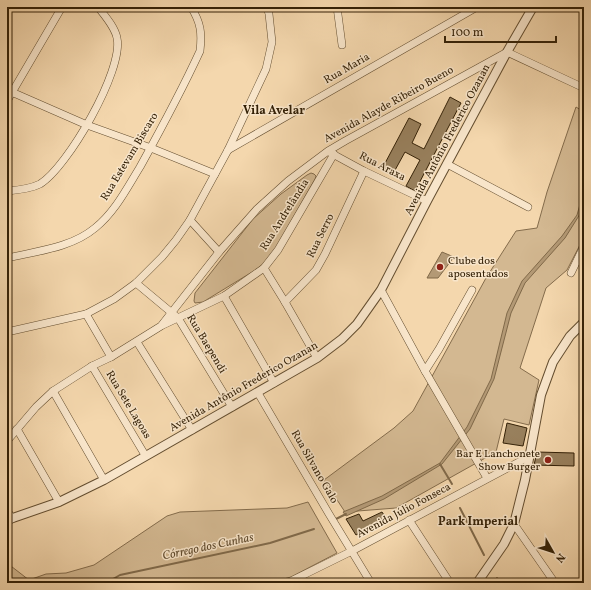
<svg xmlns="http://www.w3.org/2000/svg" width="591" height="590" font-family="Vollkorn,serif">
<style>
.green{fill:#d3b891;stroke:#846c4c}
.water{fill:#b39975;stroke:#806949}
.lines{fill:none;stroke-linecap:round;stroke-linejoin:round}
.stream{stroke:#806949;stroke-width:2}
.building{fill:#98805d;stroke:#342107}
.minor-casing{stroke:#644e30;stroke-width:8}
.tertiary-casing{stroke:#644e30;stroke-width:10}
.minor{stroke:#f8e5ca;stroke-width:7}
.tertiary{stroke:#f8e5ca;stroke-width:8}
.poi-dot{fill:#8f2418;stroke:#f8e5ca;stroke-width:1.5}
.labels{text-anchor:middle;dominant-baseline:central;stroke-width:3;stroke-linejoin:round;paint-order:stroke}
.street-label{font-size:11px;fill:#342107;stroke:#f8e5ca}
.poi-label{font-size:11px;fill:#342107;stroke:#f8e5ca;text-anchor:start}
.neighbourhood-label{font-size:12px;font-weight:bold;fill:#342107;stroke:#f8e5ca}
.water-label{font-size:12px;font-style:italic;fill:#604b2e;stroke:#f8e5ca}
</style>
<rect width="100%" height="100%" fill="#f4d7ad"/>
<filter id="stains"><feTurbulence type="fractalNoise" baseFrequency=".005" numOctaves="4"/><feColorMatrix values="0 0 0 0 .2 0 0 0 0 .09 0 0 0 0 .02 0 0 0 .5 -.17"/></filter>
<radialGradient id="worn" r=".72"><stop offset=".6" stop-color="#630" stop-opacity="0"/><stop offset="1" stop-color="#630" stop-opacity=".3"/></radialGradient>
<g class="green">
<polygon points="576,107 584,112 584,237 567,270 546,288 520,368 539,380 529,425 504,419 496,452 396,508 345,512 324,480 394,428 413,411 486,278 516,231 537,228 547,192"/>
<polygon points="311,173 314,174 316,176 315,179 276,248 268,260 257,269 203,302 195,303 194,301 195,293 253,219 281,194 307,175"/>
<polygon points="308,502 337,553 291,577 269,583 7,583 7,563 29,580 46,574 66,573 94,565 167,516 180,512 287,508"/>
</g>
<g class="water">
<polygon points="584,190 584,199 580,214 565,238 525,283 511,313 494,379 470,429 442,464 384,499 346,516 343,512 382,496 440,463 467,427 491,379 507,313 522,281 562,236 577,215"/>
<polygon points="442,252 454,257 438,278 427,278"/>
</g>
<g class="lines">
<g class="stream">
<polyline points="440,464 452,484"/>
<polyline points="460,508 484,555"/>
<polyline points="336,519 346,514"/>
<polyline points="497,578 501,583"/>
<polyline points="106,583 120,575 270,543 314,529"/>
</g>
</g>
<g class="building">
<polygon points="450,97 461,103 415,191 406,186 420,160 405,152 394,172 383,167 409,118 421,124 412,143 424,149"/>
<polygon points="507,423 527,428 523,446 503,443"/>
<polygon points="537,452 574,453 574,466 534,465"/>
<polygon points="382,512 386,518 356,535 346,519 359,514 363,521"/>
</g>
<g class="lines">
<defs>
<g id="minor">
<polyline points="337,7 342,45"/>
<polyline points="533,8 557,7"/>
<polyline points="7,90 87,125 151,148 215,174"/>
<polyline points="7,101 62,7"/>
<polyline points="228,150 477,7"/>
<polyline points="329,152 364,171 427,201"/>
<polyline points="447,164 528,207"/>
<path d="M7 191C18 190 30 189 40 184 67 168 124 70 117 38 115 27 105 16 98 7"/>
<polyline points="190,220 219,252"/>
<path d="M7 258C37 251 71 248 95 228 115 212 127 188 140 167 161 129 182 90 200 51 202 33 201 23 191 7"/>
<polyline points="264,268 285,302 317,358"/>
<polyline points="571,273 584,246"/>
<polyline points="136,283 178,318 232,407"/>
<polyline points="381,290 425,371 439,349 472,290"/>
<polyline points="224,296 274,383"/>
<polyline points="285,302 316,270 325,254 364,171"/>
<polyline points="86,314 111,357"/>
<polyline points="163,325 224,296 264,268 278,250 334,154"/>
<polyline points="7,332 86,314 114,299 136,283 162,257 176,240 190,220 228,150 266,69 272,42 269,14 267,7"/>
<polyline points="137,342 192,430"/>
<polyline points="92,366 145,455"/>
<polyline points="425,371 487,478"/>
<polyline points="53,391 104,480"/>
<polyline points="258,393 329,514 371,583"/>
<polyline points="17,429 59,502"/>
<polyline points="7,441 36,407 53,391 92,366 111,357 161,326 219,252 257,209 288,181 328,151 345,141 507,52 584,88"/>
<polyline points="7,510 12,519"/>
<polyline points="409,520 450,583"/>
<polyline points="514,524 555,583"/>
<polyline points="287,583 352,551 530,456"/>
</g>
<g id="tertiary">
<polyline points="7,520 59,502 104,480 317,358 342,339 357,324 381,290 427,201 507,52 533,7"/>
<polyline points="477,583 504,544 514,524 525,480 541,395 553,362 570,336 584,322"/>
</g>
</defs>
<use href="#minor" class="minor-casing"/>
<use href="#tertiary" class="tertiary-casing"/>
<use href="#minor" class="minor"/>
<use href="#tertiary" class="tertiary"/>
</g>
<g class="poi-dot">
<circle cx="440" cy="267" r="4"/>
<circle cx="548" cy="460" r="4"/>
</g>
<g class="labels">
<g class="street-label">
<text transform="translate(347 69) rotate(-30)">Rua Maria</text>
<text transform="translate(389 105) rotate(-29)">Avenida Alayde Ribeiro Bueno</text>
<text transform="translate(448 140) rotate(-62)">Avenida Antônio Frederico Ozanan</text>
<text transform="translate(130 157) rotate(-59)">Rua Estevam Biscaro</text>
<text transform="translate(382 167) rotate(27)">Rua Araxa</text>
<text transform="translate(285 215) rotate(-58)">Rua Andrelândia</text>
<text transform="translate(321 236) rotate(-64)">Rua Serro</text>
<text transform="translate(206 344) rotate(59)">Rua Baependi</text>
<text transform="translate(244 387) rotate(-30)">Avenida Antônio Frederico Ozanan</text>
<text transform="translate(128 405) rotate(59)">Rua Sete Lagoas</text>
<text transform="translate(314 467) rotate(60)">Rua Silvano Galo</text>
<text transform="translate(404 511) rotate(-28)">Avenida Júlio Fonseca</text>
</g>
<g class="poi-label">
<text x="448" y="261">Clube dos<tspan x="448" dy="13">aposentados</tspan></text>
<text x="540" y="454" text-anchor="end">Bar E Lanchonete<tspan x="540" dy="13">Show Burger</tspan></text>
</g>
<g class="neighbourhood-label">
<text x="274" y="111">Vila Avelar</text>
<text x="478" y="522">Park Imperial</text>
</g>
<g class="water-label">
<text transform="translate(208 547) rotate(-12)">Córrego dos Cunhas</text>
</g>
</g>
<rect width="591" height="590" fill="none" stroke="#f4d7ad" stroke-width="24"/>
<rect x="8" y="8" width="575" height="574" fill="none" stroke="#342107" stroke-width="2"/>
<rect x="12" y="12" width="567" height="566" fill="none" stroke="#342107"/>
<g transform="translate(553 552) rotate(129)" stroke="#f8e5ca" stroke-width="3" paint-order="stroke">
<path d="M0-3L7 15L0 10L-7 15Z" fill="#342107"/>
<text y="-6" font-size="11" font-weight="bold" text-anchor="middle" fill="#342107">N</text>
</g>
<path d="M445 36v6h111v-6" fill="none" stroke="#342107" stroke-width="2"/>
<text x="451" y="36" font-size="12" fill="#342107" stroke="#f8e5ca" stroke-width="3" paint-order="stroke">100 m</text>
<rect width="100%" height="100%" filter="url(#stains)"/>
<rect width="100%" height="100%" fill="url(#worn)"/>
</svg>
